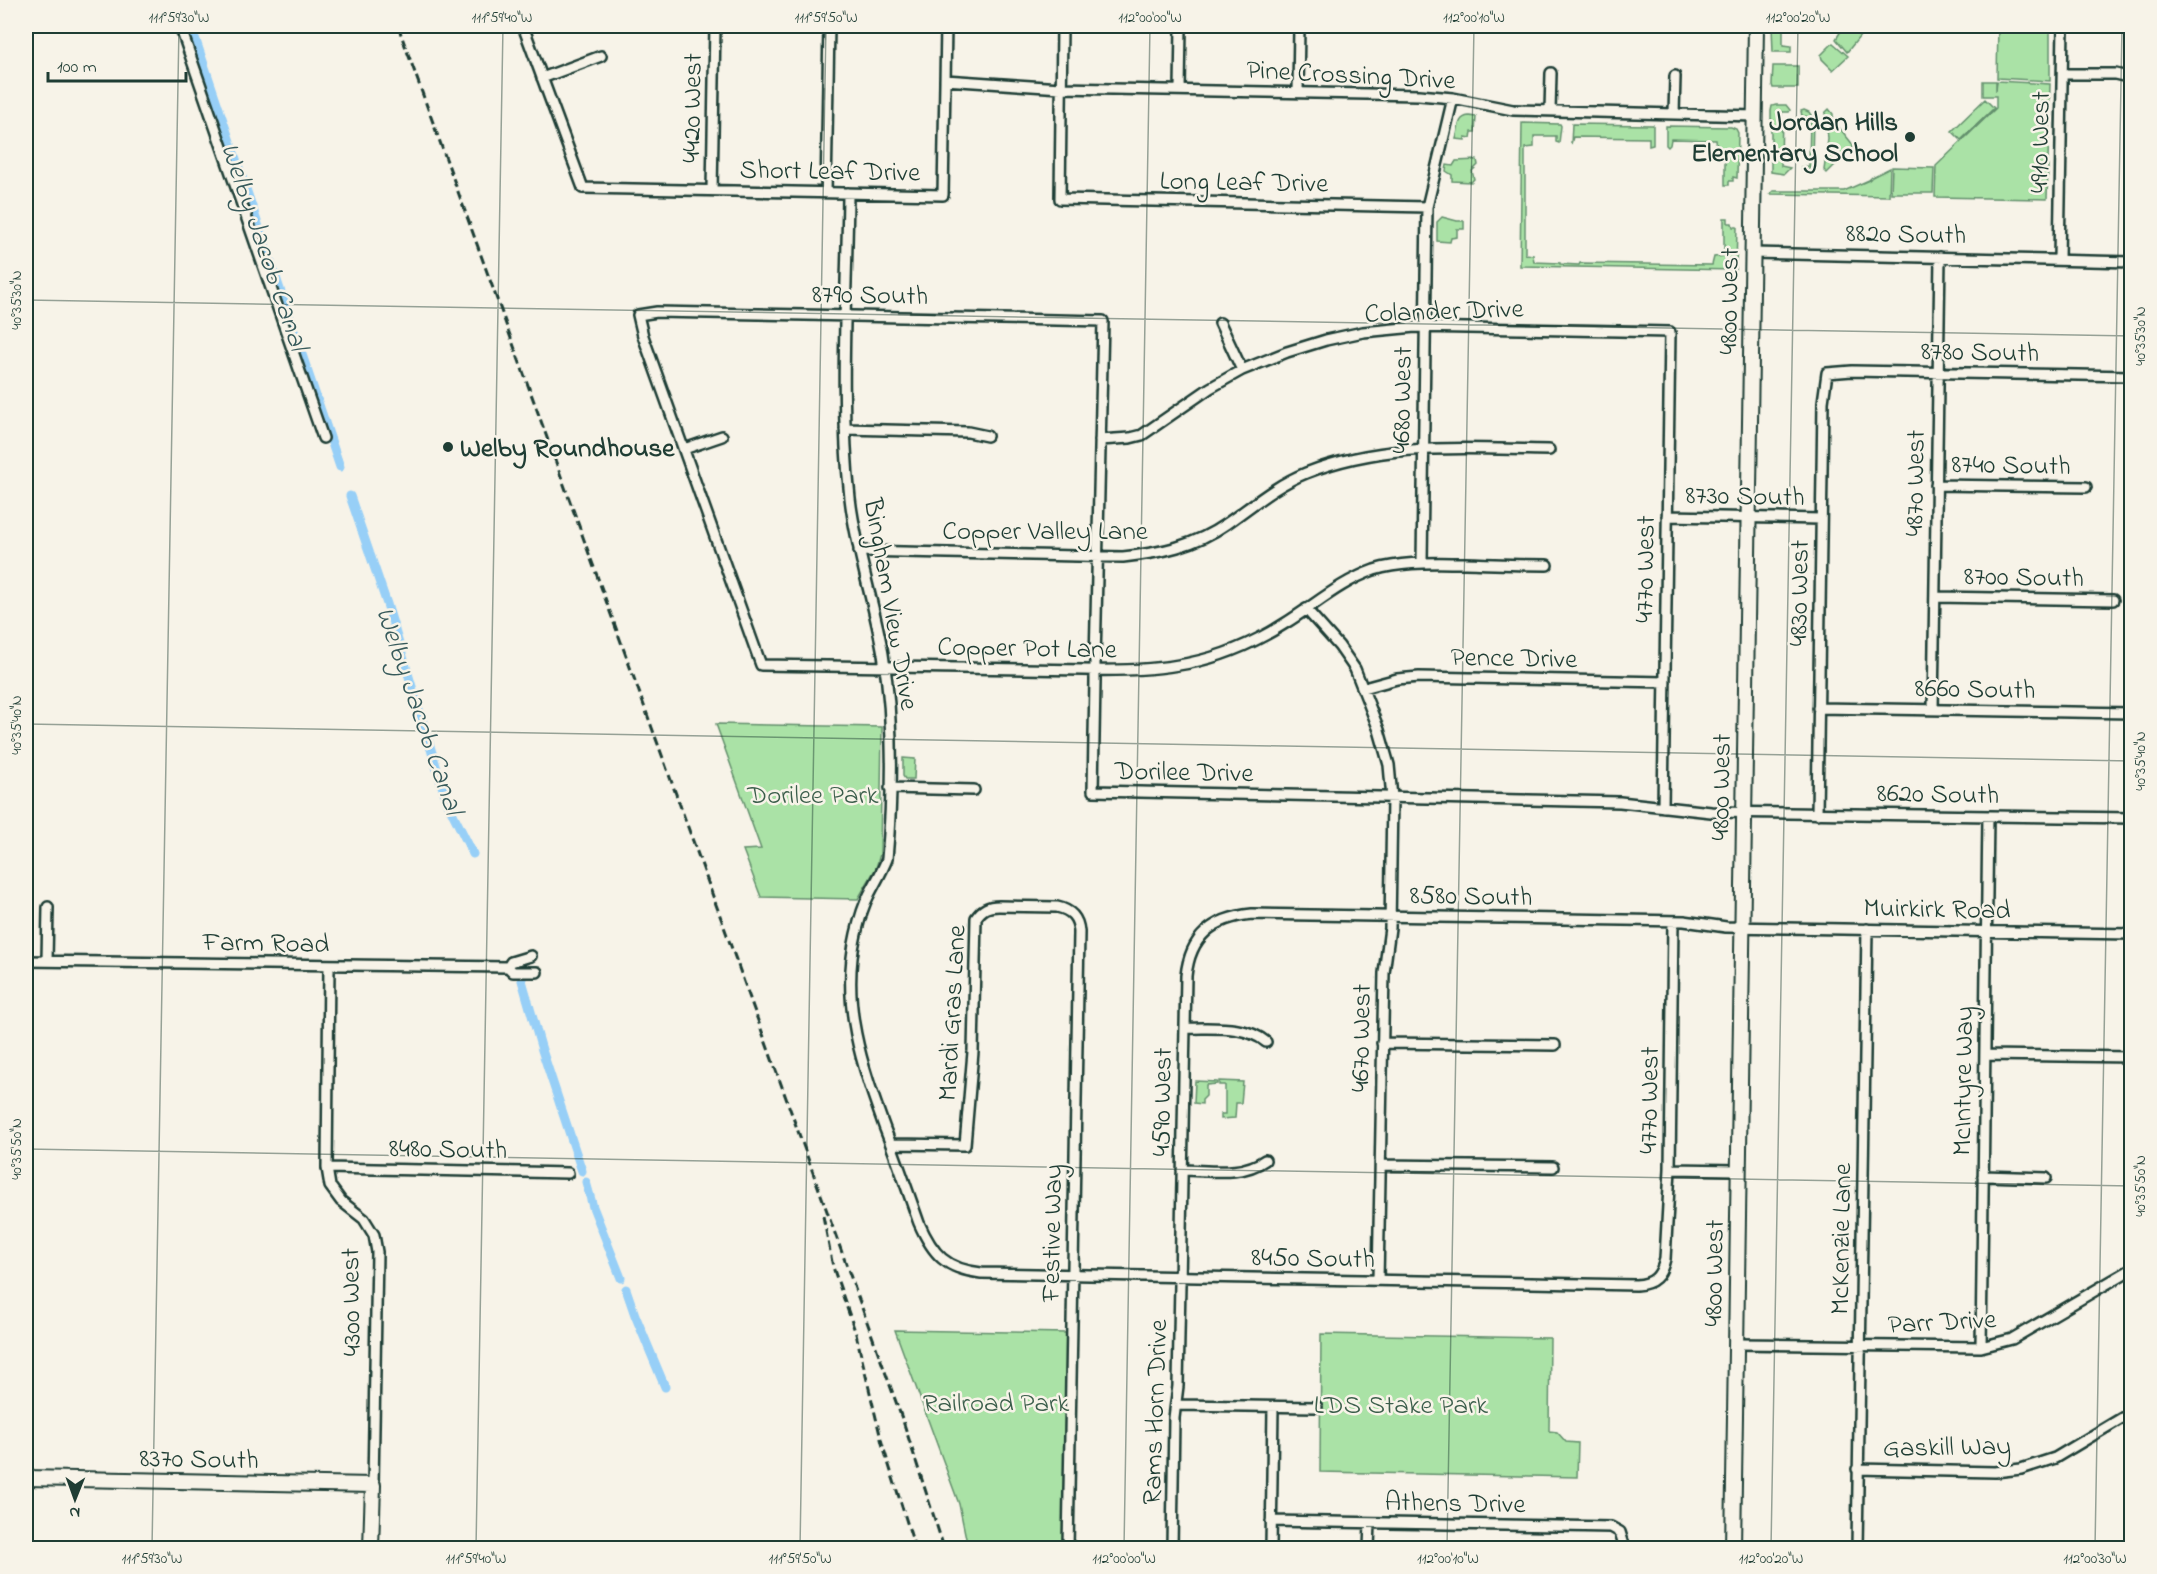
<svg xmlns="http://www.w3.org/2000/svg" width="2157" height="1574" font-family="'Indie Flower',sans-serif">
<rect width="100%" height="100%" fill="#f7f3e8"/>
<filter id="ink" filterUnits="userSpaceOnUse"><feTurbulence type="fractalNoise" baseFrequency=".0167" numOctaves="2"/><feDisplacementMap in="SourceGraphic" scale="12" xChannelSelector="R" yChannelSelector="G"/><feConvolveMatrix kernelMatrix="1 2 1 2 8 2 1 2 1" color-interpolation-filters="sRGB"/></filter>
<g filter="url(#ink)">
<!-- green -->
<path fill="#aae2a6" stroke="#64906d" stroke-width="1.5" d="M 1772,26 L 1783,26 L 1783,45 L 1791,46 L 1791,52 L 1773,52 Z
M 1844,26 L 1860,36 L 1847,52 L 1836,39 Z
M 1998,26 L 2050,26 L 2050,81 L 1997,78 Z
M 1833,43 L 1848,56 L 1833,70 L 1822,59 L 1821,55 Z
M 1773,66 L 1798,66 L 1798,88 L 1773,88 L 1772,85 Z
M 1983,81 L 1996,81 L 1996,91 L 1997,81 L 2050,84 L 2047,199 L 1935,197 L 1936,166 L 1996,108 L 1996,96 L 1983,96 Z
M 1985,99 L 1994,108 L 1961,140 L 1952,131 Z
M 1776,105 L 1786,105 L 1790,110 L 1789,112 L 1782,112 L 1781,166 L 1790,168 L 1784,174 L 1771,172 L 1771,111 L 1772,106 Z
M 1829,109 L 1833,114 L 1833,120 L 1854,146 L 1827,173 L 1824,170 L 1826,156 L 1828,156 L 1830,149 L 1827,149 L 1828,138 L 1825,113 Z
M 1804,110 L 1809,112 L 1813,118 L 1812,164 L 1810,169 L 1802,170 L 1801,167 L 1809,166 L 1810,117 L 1802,116 L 1801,111 Z
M 1469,116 L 1476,117 L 1475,132 L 1472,132 L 1471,138 L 1465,137 L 1465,140 L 1456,139 C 1459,129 1457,117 1469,116 Z
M 1522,123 L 1560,124 L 1561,126 L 1559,143 L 1556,142 L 1556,136 L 1534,136 L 1534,147 L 1525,148 L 1525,254 L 1533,255 L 1534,262 L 1560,263 L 1560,264 L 1579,265 L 1580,263 L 1712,265 L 1714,257 L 1724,256 L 1724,218 L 1728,218 L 1728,223 L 1732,223 L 1733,227 L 1737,227 L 1736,270 L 1520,266 Z
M 1572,124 L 1653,125 L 1653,145 L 1649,146 L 1649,138 L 1573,137 L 1571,144 Z
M 1666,126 L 1731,127 L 1736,129 L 1738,133 L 1737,178 L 1733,177 L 1733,181 L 1729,181 L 1729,185 L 1725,185 L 1725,151 L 1717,150 L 1716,140 L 1671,139 L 1670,145 L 1668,147 L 1666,145 Z
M 1477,160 L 1478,165 L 1472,171 L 1474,179 L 1471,182 L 1452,181 L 1452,175 L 1446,171 L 1447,165 L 1453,166 L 1456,161 Z
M 1892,167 L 1934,168 L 1933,193 L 1891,193 Z
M 1890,168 L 1889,196 L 1770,194 L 1773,191 L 1844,191 L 1869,180 L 1872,177 Z
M 1442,217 L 1457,221 L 1464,221 L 1464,229 L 1457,229 L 1457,237 L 1451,238 L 1450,242 L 1437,241 L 1437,222 Z
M 716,724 L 882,727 L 880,854 L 876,868 L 858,899 L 761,897 L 743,850 L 761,849 Z
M 903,758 L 915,759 L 914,779 L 905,779 L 903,776 Z
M 1195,1081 L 1217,1082 L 1217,1084 L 1206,1085 L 1206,1096 L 1202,1100 L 1202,1104 L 1194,1103 Z
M 1219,1081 L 1243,1082 L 1241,1103 L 1236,1103 L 1235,1118 L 1221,1119 L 1221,1114 L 1225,1114 L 1225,1085 L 1219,1085 Z
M 895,1330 L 1067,1333 L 1063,1548 L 968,1548 L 959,1504 Z
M 1321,1334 L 1550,1338 L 1549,1431 L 1557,1432 L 1566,1442 L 1578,1443 L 1577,1477 L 1320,1472 Z"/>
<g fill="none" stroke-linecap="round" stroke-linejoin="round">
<!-- canal -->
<path stroke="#97cff7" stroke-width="9" d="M 191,26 L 340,467
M 350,496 L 387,604 L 443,789 L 450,808 L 473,854
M 521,977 L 542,1050 L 582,1171
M 586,1182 L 593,1207 L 621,1278
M 626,1289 L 635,1315 L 665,1387"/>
<!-- street casing -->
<g stroke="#1f3d34" stroke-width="14">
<path id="street" d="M 180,26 L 323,438
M 523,26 L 583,188 L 943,195 L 946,26
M 1062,26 L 1060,199 L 1427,207
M 2063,74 L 2115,74 L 2132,78
M 542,78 L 601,56
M 945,80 L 1061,88 L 1419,95 L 1453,98 L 1513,110 L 1755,116
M 1180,90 L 1181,26
M 1298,92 L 1299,26
M 1550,111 L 1551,73
M 1674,114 L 1675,76
M 712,190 L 715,26
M 826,193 L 829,26
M 848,193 C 847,294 839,397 850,498 C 856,551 874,602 883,654 C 894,721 893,792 887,859 C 882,872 875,883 869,895 C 862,908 859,921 856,934 C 840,1004 862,1065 885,1129 C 897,1160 908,1192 919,1223 C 933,1255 946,1269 981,1273 L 1636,1285 C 1654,1284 1661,1276 1665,1259 L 1670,1169 L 1673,921
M 1752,253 L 2132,262
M 2059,259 L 2063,26
M 1220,323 L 1242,370
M 845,429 L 968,432 L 987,436
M 1100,440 L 1130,438 L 1142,435 L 1210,388 L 1242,370 L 1287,352 L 1326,340 L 1363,332 L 1415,327 L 1670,332 L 1663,807
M 684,449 L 722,436
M 1936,485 L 2086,487
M 1667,516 L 1821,519
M 859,551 L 1123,557 C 1160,553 1195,546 1226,524 C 1252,506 1276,485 1306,473 C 1387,441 1465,449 1549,450
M 1422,562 L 1427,207 L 1453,98
M 1547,565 C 1520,565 1492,564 1465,563 C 1434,563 1404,561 1374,570 C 1340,582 1315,605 1284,624 C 1218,666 1159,672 1083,670 L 761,665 L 643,336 L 638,315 L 657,312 L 1103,321 L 1095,661 L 1095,681 L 1093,791 L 1620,802 L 1711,812 L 2132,818
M 1935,597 L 2113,600
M 1306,609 L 1339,646 L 1355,669 L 1379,730 L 1389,765 L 1392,798 L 1390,928 L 1384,973 L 1378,1280
M 1364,688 L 1397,679 L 1419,677 L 1665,682
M 1818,708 L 2132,713
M 1933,710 L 1940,257
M 890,788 L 974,790
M 1817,814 L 1823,402 L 1827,373 L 1852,371 L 2132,376
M 531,956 L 511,962 L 508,967 L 513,972 L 537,972
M 26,961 L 508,967
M 47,961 L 48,907
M 329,966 L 327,1168 L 330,1186 L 341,1201 L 364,1219 L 374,1235 L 377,1252 L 373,1485
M 1185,1028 C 1211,1029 1245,1024 1266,1042
M 1382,1043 L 1555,1045
M 1985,1055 L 2132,1057
M 891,1144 L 965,1145 L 973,1052 L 976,918 C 982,909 988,906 999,906 L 1057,907 C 1071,910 1078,917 1079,932 L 1068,1548
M 1381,1165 L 1553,1167
M 327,1168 L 568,1173
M 1670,1169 L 1738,1170
M 1182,1170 C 1210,1170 1241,1177 1265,1160
M 1983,1176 L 2046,1178
M 1736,1344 L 1981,1347 L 2012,1339 L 2132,1269
M 1981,1347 L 1988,816
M 1177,1405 L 1317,1407
M 1857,1469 L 1995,1472 L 2021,1469 L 2055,1458 L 2132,1412
M 1271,1521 L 1611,1527 L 1620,1532 L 1625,1548
M 1172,1548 L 1174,1418 L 1178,1386 L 1186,976 C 1190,936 1213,918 1252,914 L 1684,921 L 1726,927 L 2132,934
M 1271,1548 L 1273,1407
M 1369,1548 L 1370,1523
M 1857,1548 L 1867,929"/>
</g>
<!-- secondary casing -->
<g stroke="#1f3d34" stroke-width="18">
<path id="secondary" d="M 26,1478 L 373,1485 L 371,1548
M 1733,1548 L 1756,26"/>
</g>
<!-- street -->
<use href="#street" stroke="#f7f3e8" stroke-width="9"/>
<!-- secondary -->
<use href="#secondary" stroke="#f7f3e8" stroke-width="14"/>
<!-- rail -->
<path stroke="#1f3d34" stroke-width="3" stroke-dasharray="9 4.5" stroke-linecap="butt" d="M 398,26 L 904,1424 L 944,1548
M 823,1216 L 833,1267 L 856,1334 L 882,1443 L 915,1548"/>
</g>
</g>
<!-- ticks -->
<path fill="none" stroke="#1f3d34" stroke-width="1.5" stroke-opacity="0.45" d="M 26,300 L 2132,336M 26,724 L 2132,761M 26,1149 L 2132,1186M 152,1548 L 179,26M 476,1548 L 503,26M 800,1548 L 826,26M 1124,1548 L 1150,26M 1447,1548 L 1474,26M 1771,1548 L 1798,26M 2095,1548 L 2122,26"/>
<!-- markers -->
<g fill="#1f3d34" stroke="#f7f3e8" stroke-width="2">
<circle cx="1910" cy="137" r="6"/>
<circle cx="448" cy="447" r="6"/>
</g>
<g text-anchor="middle" stroke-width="5" stroke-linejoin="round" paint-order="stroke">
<!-- street labels -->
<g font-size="27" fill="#1f3d34" stroke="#f7f3e8">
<text transform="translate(1351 74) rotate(3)" y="9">Pine Crossing Drive</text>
<text transform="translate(691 108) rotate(-89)" y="9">4420 West</text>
<text transform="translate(2039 142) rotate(-89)" y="9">4910 West</text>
<text transform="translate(830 170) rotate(1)" y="9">Short Leaf Drive</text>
<text transform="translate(1244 181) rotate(1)" y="9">Long Leaf Drive</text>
<text transform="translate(1906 233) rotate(1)" y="9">8820 South</text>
<text transform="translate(870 294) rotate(1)" y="9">8790 South</text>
<text transform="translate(1728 301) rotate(-89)" y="9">4800 West</text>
<text transform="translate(1444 310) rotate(-2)" y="9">Colander Drive</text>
<text transform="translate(1980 351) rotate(1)" y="9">8780 South</text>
<text transform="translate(1401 400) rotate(-89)" y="9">4680 West</text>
<text transform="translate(2011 464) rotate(1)" y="9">8740 South</text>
<text transform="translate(1914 483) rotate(-89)" y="9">4870 West</text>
<text transform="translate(1745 495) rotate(1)" y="9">8730 South</text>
<text x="1045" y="539">Copper Valley Lane</text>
<text transform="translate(1644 569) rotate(-89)" y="9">4770 West</text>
<text transform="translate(2024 576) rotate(1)" y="9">8700 South</text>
<text transform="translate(1798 593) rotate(-89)" y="9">4830 West</text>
<text transform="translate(892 604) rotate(80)" y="9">Bingham View Drive</text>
<text transform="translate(1027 647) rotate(1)" y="9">Copper Pot Lane</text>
<text transform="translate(1514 657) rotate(1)" y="9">Pence Drive</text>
<text transform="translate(1975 688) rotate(1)" y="9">8660 South</text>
<text transform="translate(1184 771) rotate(1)" y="9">Dorilee Drive</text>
<text transform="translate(1720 787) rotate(-89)" y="9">4800 West</text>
<text transform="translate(1938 793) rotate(1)" y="9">8620 South</text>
<text transform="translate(1471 895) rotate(1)" y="9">8580 South</text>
<text transform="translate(1937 908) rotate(1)" y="9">Muirkirk Road</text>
<text transform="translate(266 942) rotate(1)" y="9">Farm Road</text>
<text transform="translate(951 1013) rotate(-87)" y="9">Mardi Gras Lane</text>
<text transform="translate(1360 1038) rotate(-89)" y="9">4670 West</text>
<text transform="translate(1962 1081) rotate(-89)" y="9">McIntyre Way</text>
<text transform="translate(1648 1100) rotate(-89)" y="9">4770 West</text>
<text transform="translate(1161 1102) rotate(-89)" y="9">4590 West</text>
<text transform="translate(448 1148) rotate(1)" y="9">8480 South</text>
<text transform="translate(1051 1233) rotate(-89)" y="9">Festive Way</text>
<text transform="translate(1840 1239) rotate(-89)" y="9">McKenzie Lane</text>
<text transform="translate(1313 1257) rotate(1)" y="9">8450 South</text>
<text transform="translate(1713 1273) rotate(-89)" y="9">4800 West</text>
<text transform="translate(350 1302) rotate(-91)" y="9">4300 West</text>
<text transform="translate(1942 1321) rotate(-3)" y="9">Parr Drive</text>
<text transform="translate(1154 1412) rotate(-88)" y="9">Rams Horn Drive</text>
<text transform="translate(1947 1446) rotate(-1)" y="9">Gaskill Way</text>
<text transform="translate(199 1458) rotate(1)" y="9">8370 South</text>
<text transform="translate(1455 1502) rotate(1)" y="9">Athens Drive</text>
</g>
<!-- poi labels -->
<g font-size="27" font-weight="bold" fill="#1f3d34" stroke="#f7f3e8" text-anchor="end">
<text x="1898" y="130">Jordan Hills<tspan x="1898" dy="31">Elementary School</tspan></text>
<text x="460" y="456" text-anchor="start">Welby Roundhouse</text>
</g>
<!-- park labels -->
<g font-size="27" fill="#3b5e4b" stroke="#f7f3e8">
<text x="813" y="803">Dorilee Park</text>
<text x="996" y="1411">Railroad Park</text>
<text x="1401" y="1413">LDS Stake Park</text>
</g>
<!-- water labels -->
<g font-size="28" font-style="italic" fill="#375a5b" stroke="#f7f3e8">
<text transform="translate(266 246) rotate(71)" y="10">Welby Jacob Canal</text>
<text transform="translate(421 710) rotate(71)" y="10">Welby Jacob Canal</text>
</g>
</g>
<!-- margin -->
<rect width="2157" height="1574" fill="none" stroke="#f7f3e8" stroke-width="66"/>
<!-- north arrow -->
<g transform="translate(75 1499) rotate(181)" stroke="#f7f3e8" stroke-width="4.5" paint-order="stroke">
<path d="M0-4.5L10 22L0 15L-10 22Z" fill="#1f3d34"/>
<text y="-9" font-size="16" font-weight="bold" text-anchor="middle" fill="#1f3d34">N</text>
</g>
<!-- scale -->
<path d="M48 72v9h138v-9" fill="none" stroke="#1f3d34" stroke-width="3"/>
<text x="57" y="72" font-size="18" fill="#1f3d34" stroke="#f7f3e8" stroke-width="4.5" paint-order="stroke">100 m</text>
<rect x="33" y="33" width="2091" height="1508" fill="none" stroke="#1f3d34" stroke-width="2"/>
<g font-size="15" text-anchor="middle" fill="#1f3d34">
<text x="179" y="22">111°59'30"W</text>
<text x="502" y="22">111°59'40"W</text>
<text x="826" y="22">111°59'50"W</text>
<text x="1150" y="22">112°00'00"W</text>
<text x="1474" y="22">112°00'10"W</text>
<text x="1798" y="22">112°00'20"W</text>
<text transform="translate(16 300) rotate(-90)" y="5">40°35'30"N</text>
<text transform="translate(2140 336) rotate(-90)" y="5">40°35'30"N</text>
<text transform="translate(16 725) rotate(-90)" y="5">40°35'40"N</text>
<text transform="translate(2140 761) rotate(-90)" y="5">40°35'40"N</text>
<text transform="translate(16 1149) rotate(-90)" y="5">40°35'50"N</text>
<text transform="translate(2140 1186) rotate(-90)" y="5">40°35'50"N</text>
<text x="152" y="1563">111°59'30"W</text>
<text x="476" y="1563">111°59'40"W</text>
<text x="800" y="1563">111°59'50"W</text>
<text x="1124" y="1563">112°00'00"W</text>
<text x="1448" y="1563">112°00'10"W</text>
<text x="1771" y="1563">112°00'20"W</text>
<text x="2095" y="1563">112°00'30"W</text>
</g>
</svg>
